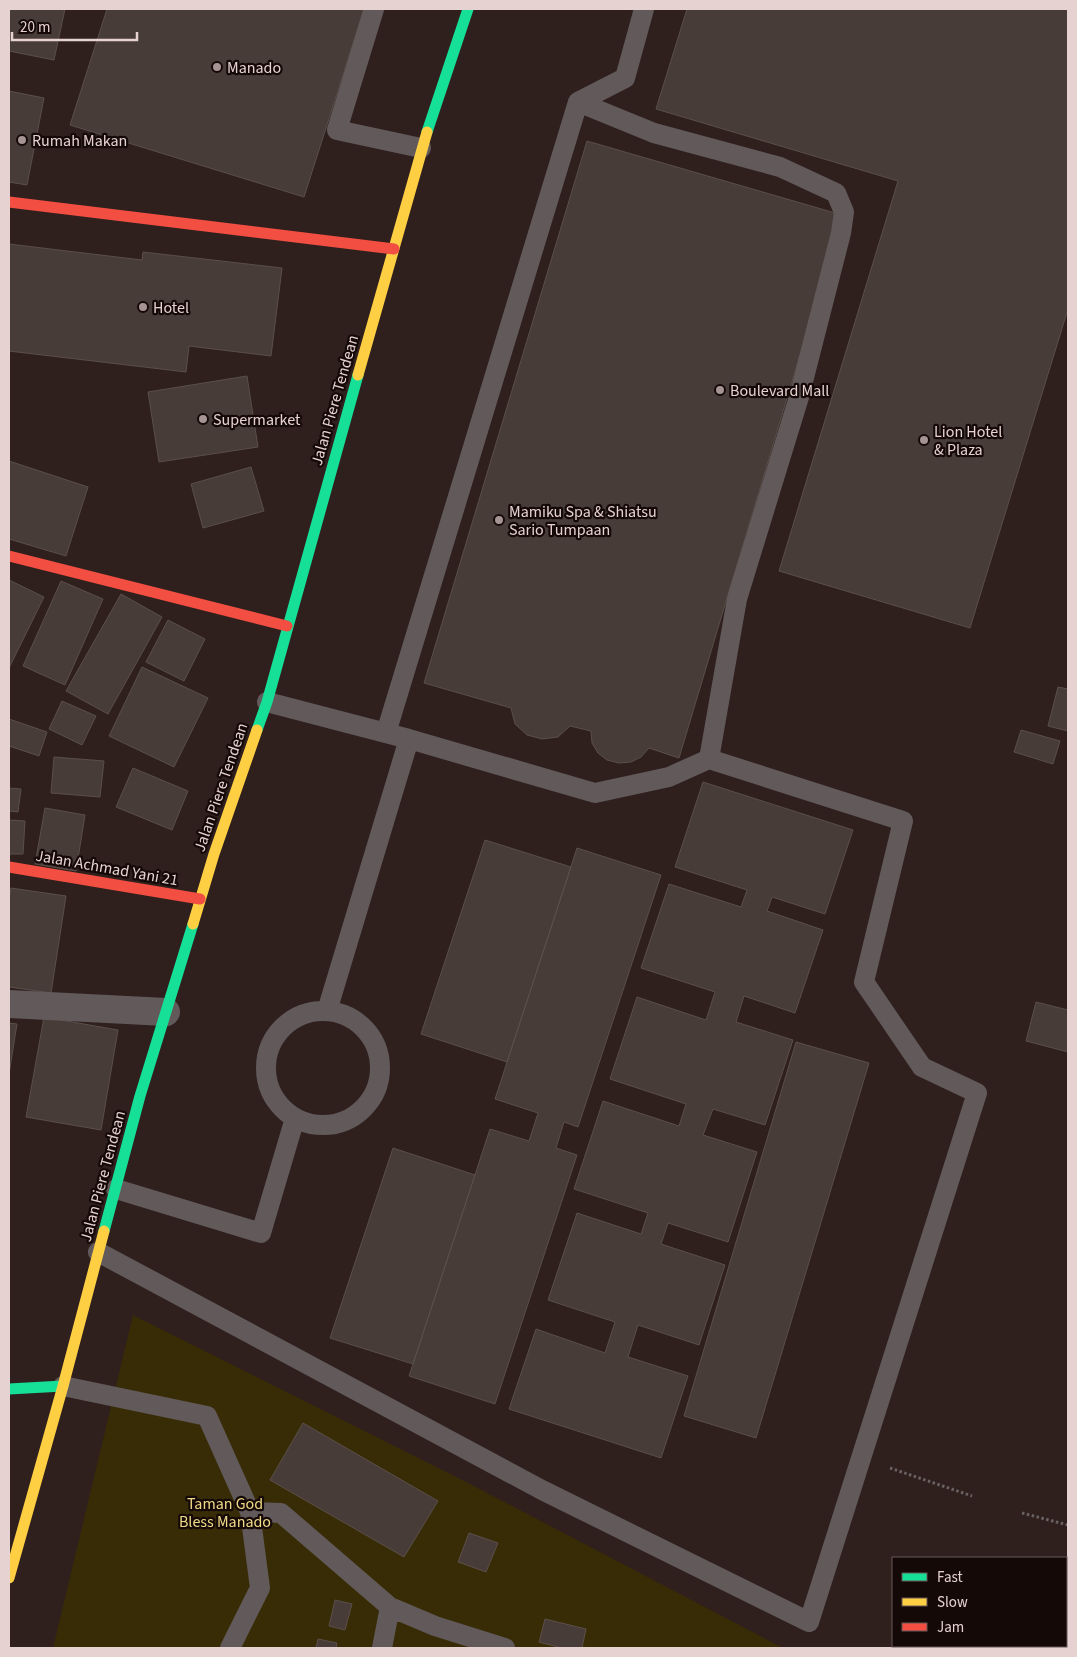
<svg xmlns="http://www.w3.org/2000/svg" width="1077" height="1657" font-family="'Source Sans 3',sans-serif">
<rect width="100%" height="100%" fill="#2f201e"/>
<!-- green -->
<path fill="#372c05" d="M 133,1315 L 472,1485 L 783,1648 L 53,1648 Z"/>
<!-- building -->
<path fill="#473c37" stroke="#5b4f4a" d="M 9,9 L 65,9 L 54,60 L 9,51 Z
M 107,9 L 364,9 L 304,197 L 70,125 Z
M 687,9 L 1068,9 L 1068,309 L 970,628 L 779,571 L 898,181 L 656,109 Z
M 9,91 L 44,98 L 27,185 L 9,182 Z
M 587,141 L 842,215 L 679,758 L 649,748 L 641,757 L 631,762 L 619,763 L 607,760 L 598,753 L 592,743 L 591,731 L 570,726 L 558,737 L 542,739 L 527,735 L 515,724 L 511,708 L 424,683 Z
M 9,244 L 142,260 L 143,252 L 282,268 L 271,356 L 189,346 L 186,372 L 9,351 Z
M 247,376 L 258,447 L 159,462 L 148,392 Z
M 9,461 L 88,487 L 66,556 L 9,539 Z
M 251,467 L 264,511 L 203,528 L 191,484 Z
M 9,580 L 44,597 L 9,668 Z
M 61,581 L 103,599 L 65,685 L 23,666 Z
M 121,594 L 162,617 L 108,714 L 66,691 Z
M 168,620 L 205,639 L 184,681 L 146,662 Z
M 142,667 L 208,698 L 174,767 L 109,736 Z
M 1058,687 L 1068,689 L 1068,731 L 1048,726 Z
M 62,701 L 96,716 L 82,745 L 49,729 Z
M 9,719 L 47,732 L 39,756 L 9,746 Z
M 1021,730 L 1060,741 L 1053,764 L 1014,752 Z
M 54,757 L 104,761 L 100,797 L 51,793 Z
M 133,768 L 188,791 L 172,830 L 116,807 Z
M 703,782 L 853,830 L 825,914 L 772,897 L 767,911 L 823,930 L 795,1013 L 744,996 L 736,1022 L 793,1040 L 765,1125 L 713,1109 L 703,1135 L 757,1152 L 728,1242 L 668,1223 L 661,1244 L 725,1265 L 699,1345 L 638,1325 L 628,1357 L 688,1376 L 661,1458 L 509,1409 L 536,1329 L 605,1353 L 615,1322 L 548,1300 L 577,1213 L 641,1234 L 648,1213 L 574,1189 L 603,1101 L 679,1126 L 686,1104 L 610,1079 L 637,997 L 706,1020 L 715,992 L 641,968 L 669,884 L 741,907 L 747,890 L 675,867 Z
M 9,788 L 21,789 L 18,812 L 9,811 Z
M 45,808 L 85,815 L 76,871 L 35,864 Z
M 9,820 L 25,821 L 23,854 L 9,854 Z
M 485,840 L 571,867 L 507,1062 L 421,1034 Z
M 577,848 L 661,875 L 578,1127 L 564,1122 L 556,1148 L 577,1155 L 495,1404 L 409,1376 L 490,1129 L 529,1141 L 538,1113 L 495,1099 Z
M 11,888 L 66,896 L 51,993 L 9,987 L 9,900 Z
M 1036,1002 L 1068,1010 L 1068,1052 L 1026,1041 Z
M 44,1017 L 118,1030 L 101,1130 L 26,1117 Z
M 9,1023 L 17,1024 L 9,1074 Z
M 796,1042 L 869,1063 L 756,1438 L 684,1416 Z
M 393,1148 L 475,1175 L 413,1364 L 330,1338 Z
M 303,1423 L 438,1501 L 404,1557 L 270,1480 Z
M 469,1533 L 498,1543 L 486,1572 L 458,1562 Z
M 335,1600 L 352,1604 L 345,1630 L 329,1626 Z
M 545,1619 L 586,1629 L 582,1648 L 562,1648 L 539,1642 Z
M 318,1639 L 337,1643 L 336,1648 L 316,1648 Z"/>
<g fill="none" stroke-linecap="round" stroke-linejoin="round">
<!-- path -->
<path stroke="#6a6162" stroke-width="3" stroke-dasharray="2.5 2.5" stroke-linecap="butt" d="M 890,1468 L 972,1496
M 1022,1513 L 1068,1525"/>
<!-- lane -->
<path stroke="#62595b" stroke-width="20" d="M 374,9 L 337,130 L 421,148
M 267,702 L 409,739 L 595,793 L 669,777 L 709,759 L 737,599 L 799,397 L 841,233 L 844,212 L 836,193 L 780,167 L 654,133 L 578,102
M 386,733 L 578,102 L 625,78 L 644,9
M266 1068a57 57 0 1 1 114 0a57 57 0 1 1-114 0Z
M 327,1011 L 409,739
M 116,1189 L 261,1233 L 295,1118
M 98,1252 L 542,1490 L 809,1622 L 977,1093 L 922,1067 L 864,982 L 903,821 L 709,759
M 63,1386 L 207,1416 L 250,1512
M 390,1607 L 435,1626 L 505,1648
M 230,1648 L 260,1588 L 250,1512 L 281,1513 L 390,1607 L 382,1648"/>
<!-- street -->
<path stroke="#62595b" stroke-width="28" d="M 9,1004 L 166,1012"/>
<!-- fast -->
<path stroke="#16e098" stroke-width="11" d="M 427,132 L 468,9
M 257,730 L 267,702 L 358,375
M 104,1231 L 140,1096 L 193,924
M 9,1389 L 63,1386"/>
<!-- slow -->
<path stroke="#ffcf43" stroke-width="11" d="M 358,375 L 427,132
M 193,924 L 214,854 L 257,730
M 9,1578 L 63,1386 L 104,1231"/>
<!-- jam -->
<path stroke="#f24e42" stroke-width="11" d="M 9,202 L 394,249
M 9,556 L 287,626
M 9,867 L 200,899"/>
</g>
<!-- markers -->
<g fill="#a69492" stroke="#150907" stroke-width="2">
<circle cx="217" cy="67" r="5"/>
<circle cx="22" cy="140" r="5"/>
<circle cx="143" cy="307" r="5"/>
<circle cx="720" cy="390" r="5"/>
<circle cx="203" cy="419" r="5"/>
<circle cx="924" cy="440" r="5"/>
<circle cx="499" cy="520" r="5"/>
</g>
<g text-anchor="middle" stroke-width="4.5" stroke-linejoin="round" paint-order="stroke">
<!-- poi labels -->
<g font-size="16" fill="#e6d2d0" stroke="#150907" text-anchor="start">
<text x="227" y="73">Manado</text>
<text x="32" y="146">Rumah Makan</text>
<text x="153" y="313">Hotel</text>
<text x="730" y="396">Boulevard Mall</text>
<text x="213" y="425">Supermarket</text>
<text x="934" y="437">Lion Hotel<tspan x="934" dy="18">&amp; Plaza</tspan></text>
<text x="509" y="517">Mamiku Spa &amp; Shiatsu<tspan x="509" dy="18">Sario Tumpaan</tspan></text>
</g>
<!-- street labels -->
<g font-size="16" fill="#e6d2d0" stroke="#150907">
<text transform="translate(334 400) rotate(-74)" y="6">Jalan Piere Tendean</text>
<text transform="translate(220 787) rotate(-71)" y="6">Jalan Piere Tendean</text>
<text transform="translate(107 867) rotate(10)" y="6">Jalan Achmad Yani 21</text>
<text transform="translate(102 1176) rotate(-75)" y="6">Jalan Piere Tendean</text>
</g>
<!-- park labels -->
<g font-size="16" fill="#efda87" stroke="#150907">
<text x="225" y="1509">Taman God<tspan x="225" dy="18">Bless Manado</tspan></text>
</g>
</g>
<!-- border -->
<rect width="1077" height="1657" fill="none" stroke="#e6d2d0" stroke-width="20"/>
<!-- legend -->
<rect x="892" y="1557" width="175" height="90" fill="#150907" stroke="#695957"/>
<rect x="902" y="1573" width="25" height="8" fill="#16e098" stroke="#695957"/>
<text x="937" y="1582" font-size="15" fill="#e6d2d0">Fast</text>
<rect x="902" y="1598" width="25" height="8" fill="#ffcf43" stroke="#695957"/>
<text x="937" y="1607" font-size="15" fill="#e6d2d0">Slow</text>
<rect x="902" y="1623" width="25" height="8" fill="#f24e42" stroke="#695957"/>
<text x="937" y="1632" font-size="15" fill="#e6d2d0">Jam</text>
<!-- scale -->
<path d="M12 32v8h125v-8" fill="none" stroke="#e6d2d0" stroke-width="2.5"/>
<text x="20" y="32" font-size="15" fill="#e6d2d0" stroke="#150907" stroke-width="4" paint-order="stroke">20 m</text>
</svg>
